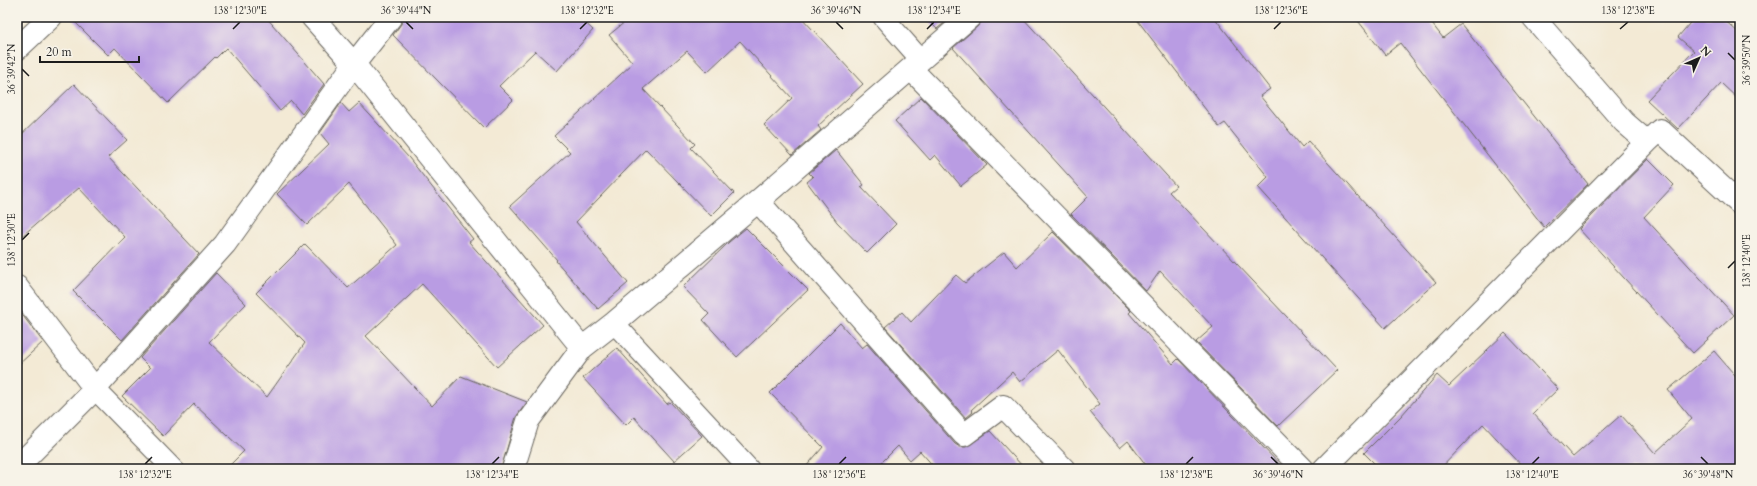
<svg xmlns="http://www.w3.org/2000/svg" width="1757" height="486" font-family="Cardo,serif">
<rect width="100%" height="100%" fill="#f7f3e8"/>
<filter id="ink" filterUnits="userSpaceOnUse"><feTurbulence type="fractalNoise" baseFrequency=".025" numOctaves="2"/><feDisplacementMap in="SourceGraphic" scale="8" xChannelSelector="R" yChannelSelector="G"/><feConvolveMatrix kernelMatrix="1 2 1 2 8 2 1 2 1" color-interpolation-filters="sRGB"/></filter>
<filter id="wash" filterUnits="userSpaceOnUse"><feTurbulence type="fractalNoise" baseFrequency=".012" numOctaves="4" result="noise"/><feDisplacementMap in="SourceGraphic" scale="16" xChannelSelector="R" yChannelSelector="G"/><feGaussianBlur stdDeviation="0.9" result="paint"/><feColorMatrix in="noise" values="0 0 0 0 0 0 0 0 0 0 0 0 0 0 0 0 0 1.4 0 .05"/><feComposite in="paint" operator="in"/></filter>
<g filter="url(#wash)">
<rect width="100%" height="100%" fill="#f3ead5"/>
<g id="blocks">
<!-- building -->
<path fill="#b99ce3" d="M 70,17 L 266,17 L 324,84 L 302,114 L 291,101 L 280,111 L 226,48 L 216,58 L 215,57 L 168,103 L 115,48 L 108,55 Z
M 403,17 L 579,17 L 593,30 L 557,71 L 535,51 L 499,86 L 513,100 L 484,128 L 393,35 L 401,24 Z
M 631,17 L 801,17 L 863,84 L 818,126 L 821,130 L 792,155 L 764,125 L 792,98 L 740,41 L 707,72 L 687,51 L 643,89 L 695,144 L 691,148 L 734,193 L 711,216 L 646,149 L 576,222 L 628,283 L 598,309 L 556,261 L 557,260 L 510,206 L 570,152 L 554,136 L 633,63 L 609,35 Z
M 925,17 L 951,17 L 937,29 Z
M 982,17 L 1022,17 L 1176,186 L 1169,192 L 1337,370 L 1278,426 L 1196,342 L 1213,327 L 1160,271 L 1146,291 L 1071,214 L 1088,197 L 953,48 L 978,26 L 982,21 Z
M 1135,17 L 1214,17 L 1270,89 L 1260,96 L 1302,147 L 1308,141 L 1436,282 L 1385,328 L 1258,187 L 1268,177 L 1225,123 L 1219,127 Z
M 1355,17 L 1433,17 L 1429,20 L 1443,38 L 1461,24 L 1588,184 L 1544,227 L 1400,43 L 1385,55 Z
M 1695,17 L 1721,17 L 1740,34 L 1740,101 L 1721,83 L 1678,129 L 1647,100 L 1694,51 L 1678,37 Z
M 74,84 L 127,140 L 108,157 L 199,254 L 122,340 L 73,291 L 125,237 L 79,188 L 17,240 L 17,139 Z
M 921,97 L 987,165 L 961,186 L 935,155 L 930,160 L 895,121 Z
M 341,103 L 349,112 L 359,103 L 409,158 L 473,239 L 469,242 L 543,325 L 497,367 L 422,284 L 366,336 L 432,406 L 461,376 L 527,402 L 516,417 L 501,469 L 226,469 L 244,451 L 194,404 L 163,436 L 122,396 L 150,368 L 140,358 L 216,273 L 246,304 L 209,342 L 267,397 L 305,343 L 256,293 L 305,244 L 348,288 L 397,245 L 349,184 L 307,225 L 277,194 L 329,144 L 320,133 Z
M 836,150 L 864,185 L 861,187 L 896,224 L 867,253 L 837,222 L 807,182 L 813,177 L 809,173 Z
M 1648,159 L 1674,185 L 1644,217 L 1734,315 L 1693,353 L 1579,229 Z
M 746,228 L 808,290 L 737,357 L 703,320 L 709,314 L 683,287 L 729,242 Z
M 1053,232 L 1131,311 L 1129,313 L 1173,364 L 1178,359 L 1284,469 L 1149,469 L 1128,441 L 1120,448 L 1090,412 L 1100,404 L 1058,350 L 1020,382 L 1012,372 L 971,410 L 973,412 L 966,418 L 885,327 L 902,312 L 911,322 L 956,275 L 965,283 L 1004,252 L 1017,267 Z
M 17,308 L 43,342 L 17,366 Z
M 840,323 L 862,348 L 867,344 L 955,444 L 960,447 L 966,447 L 990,431 L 1025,469 L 936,469 L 920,451 L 910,460 L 898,446 L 875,469 L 804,469 L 823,447 L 770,393 Z
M 1505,333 L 1558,389 L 1533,413 L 1573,457 L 1621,415 L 1655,453 L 1692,419 L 1668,390 L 1714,351 L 1740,381 L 1740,469 L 1525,469 L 1483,424 L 1440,469 L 1380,469 L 1364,453 L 1401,416 L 1437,375 L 1449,386 Z
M 617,348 L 667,404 L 670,402 L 702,436 L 674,461 L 634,417 L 626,425 L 583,378 Z"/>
</g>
</g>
<g filter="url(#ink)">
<use href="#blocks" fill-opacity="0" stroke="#67645d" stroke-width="1"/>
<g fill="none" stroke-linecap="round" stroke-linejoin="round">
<!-- lane casing -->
<g stroke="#67645d" stroke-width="22">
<path id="lane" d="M 883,17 L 921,60
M 614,323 L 749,469
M 95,389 L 173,469"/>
</g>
<!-- street casing -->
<g stroke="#67645d" stroke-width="24">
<path id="street" d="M 312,17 L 354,64 L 582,348
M 17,49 L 51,17
M 911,69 L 1303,469
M 1647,142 L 1660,130 L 1740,204
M 758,201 L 964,435 L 1003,406 L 1064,469
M 17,287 L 95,389
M 17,467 L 95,389 L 225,244 L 354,64 L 391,17
M 513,469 L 528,421 L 582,348 L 614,323 L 758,201 L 970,17
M 1324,469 L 1647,142 L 1624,122 L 1533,17"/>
</g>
<!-- lane -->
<use href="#lane" stroke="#fff" stroke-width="20"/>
<!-- street -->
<use href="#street" stroke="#fff" stroke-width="22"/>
</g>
</g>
<!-- ticks -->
<path fill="none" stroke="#1c1c1c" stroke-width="1.5" d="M 406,22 L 413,29M 836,22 L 843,29M 233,29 L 240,22M 580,29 L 587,22M 927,29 L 934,22M 1274,29 L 1281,22M 1620,29 L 1628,22M 1728,53 L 1735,60M 22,69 L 29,76M 22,240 L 29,233M 1728,268 L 1735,261M 1271,457 L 1278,464M 1701,457 L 1708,464M 145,464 L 152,457M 492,464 L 499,457M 839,464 L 846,457M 1186,464 L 1193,457M 1532,464 L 1539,457"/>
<!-- margin -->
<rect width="1757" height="486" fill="none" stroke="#f7f3e8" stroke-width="44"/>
<!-- north arrow -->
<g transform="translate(1699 58) rotate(45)" stroke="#f7f3e8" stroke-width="3" paint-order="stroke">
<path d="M0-3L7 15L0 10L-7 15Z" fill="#1c1c1c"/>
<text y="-6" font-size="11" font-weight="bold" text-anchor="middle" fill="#1c1c1c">N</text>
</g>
<!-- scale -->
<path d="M40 56v6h99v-6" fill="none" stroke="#1c1c1c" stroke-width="2"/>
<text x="46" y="56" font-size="12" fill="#1c1c1c" stroke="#f7f3e8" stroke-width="3" paint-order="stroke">20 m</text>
<rect x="22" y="22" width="1713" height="442" fill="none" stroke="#1c1c1c" stroke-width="1.5"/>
<g font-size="10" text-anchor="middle" fill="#1c1c1c">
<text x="240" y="14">138°12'30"E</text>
<text x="406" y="14">36°39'44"N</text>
<text x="587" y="14">138°12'32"E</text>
<text x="836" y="14">36°39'46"N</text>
<text x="934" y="14">138°12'34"E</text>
<text x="1281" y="14">138°12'36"E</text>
<text x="1628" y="14">138°12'38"E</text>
<text transform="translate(1746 60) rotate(-90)" y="4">36°39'50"N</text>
<text transform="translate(11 69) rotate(-90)" y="4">36°39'42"N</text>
<text transform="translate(11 240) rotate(-90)" y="4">138°12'30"E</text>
<text transform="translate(1746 261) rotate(-90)" y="4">138°12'40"E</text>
<text x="145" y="478">138°12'32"E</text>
<text x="492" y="478">138°12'34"E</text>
<text x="839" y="478">138°12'36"E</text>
<text x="1186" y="478">138°12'38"E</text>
<text x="1278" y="478">36°39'46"N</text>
<text x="1532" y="478">138°12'40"E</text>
<text x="1708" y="478">36°39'48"N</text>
</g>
</svg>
